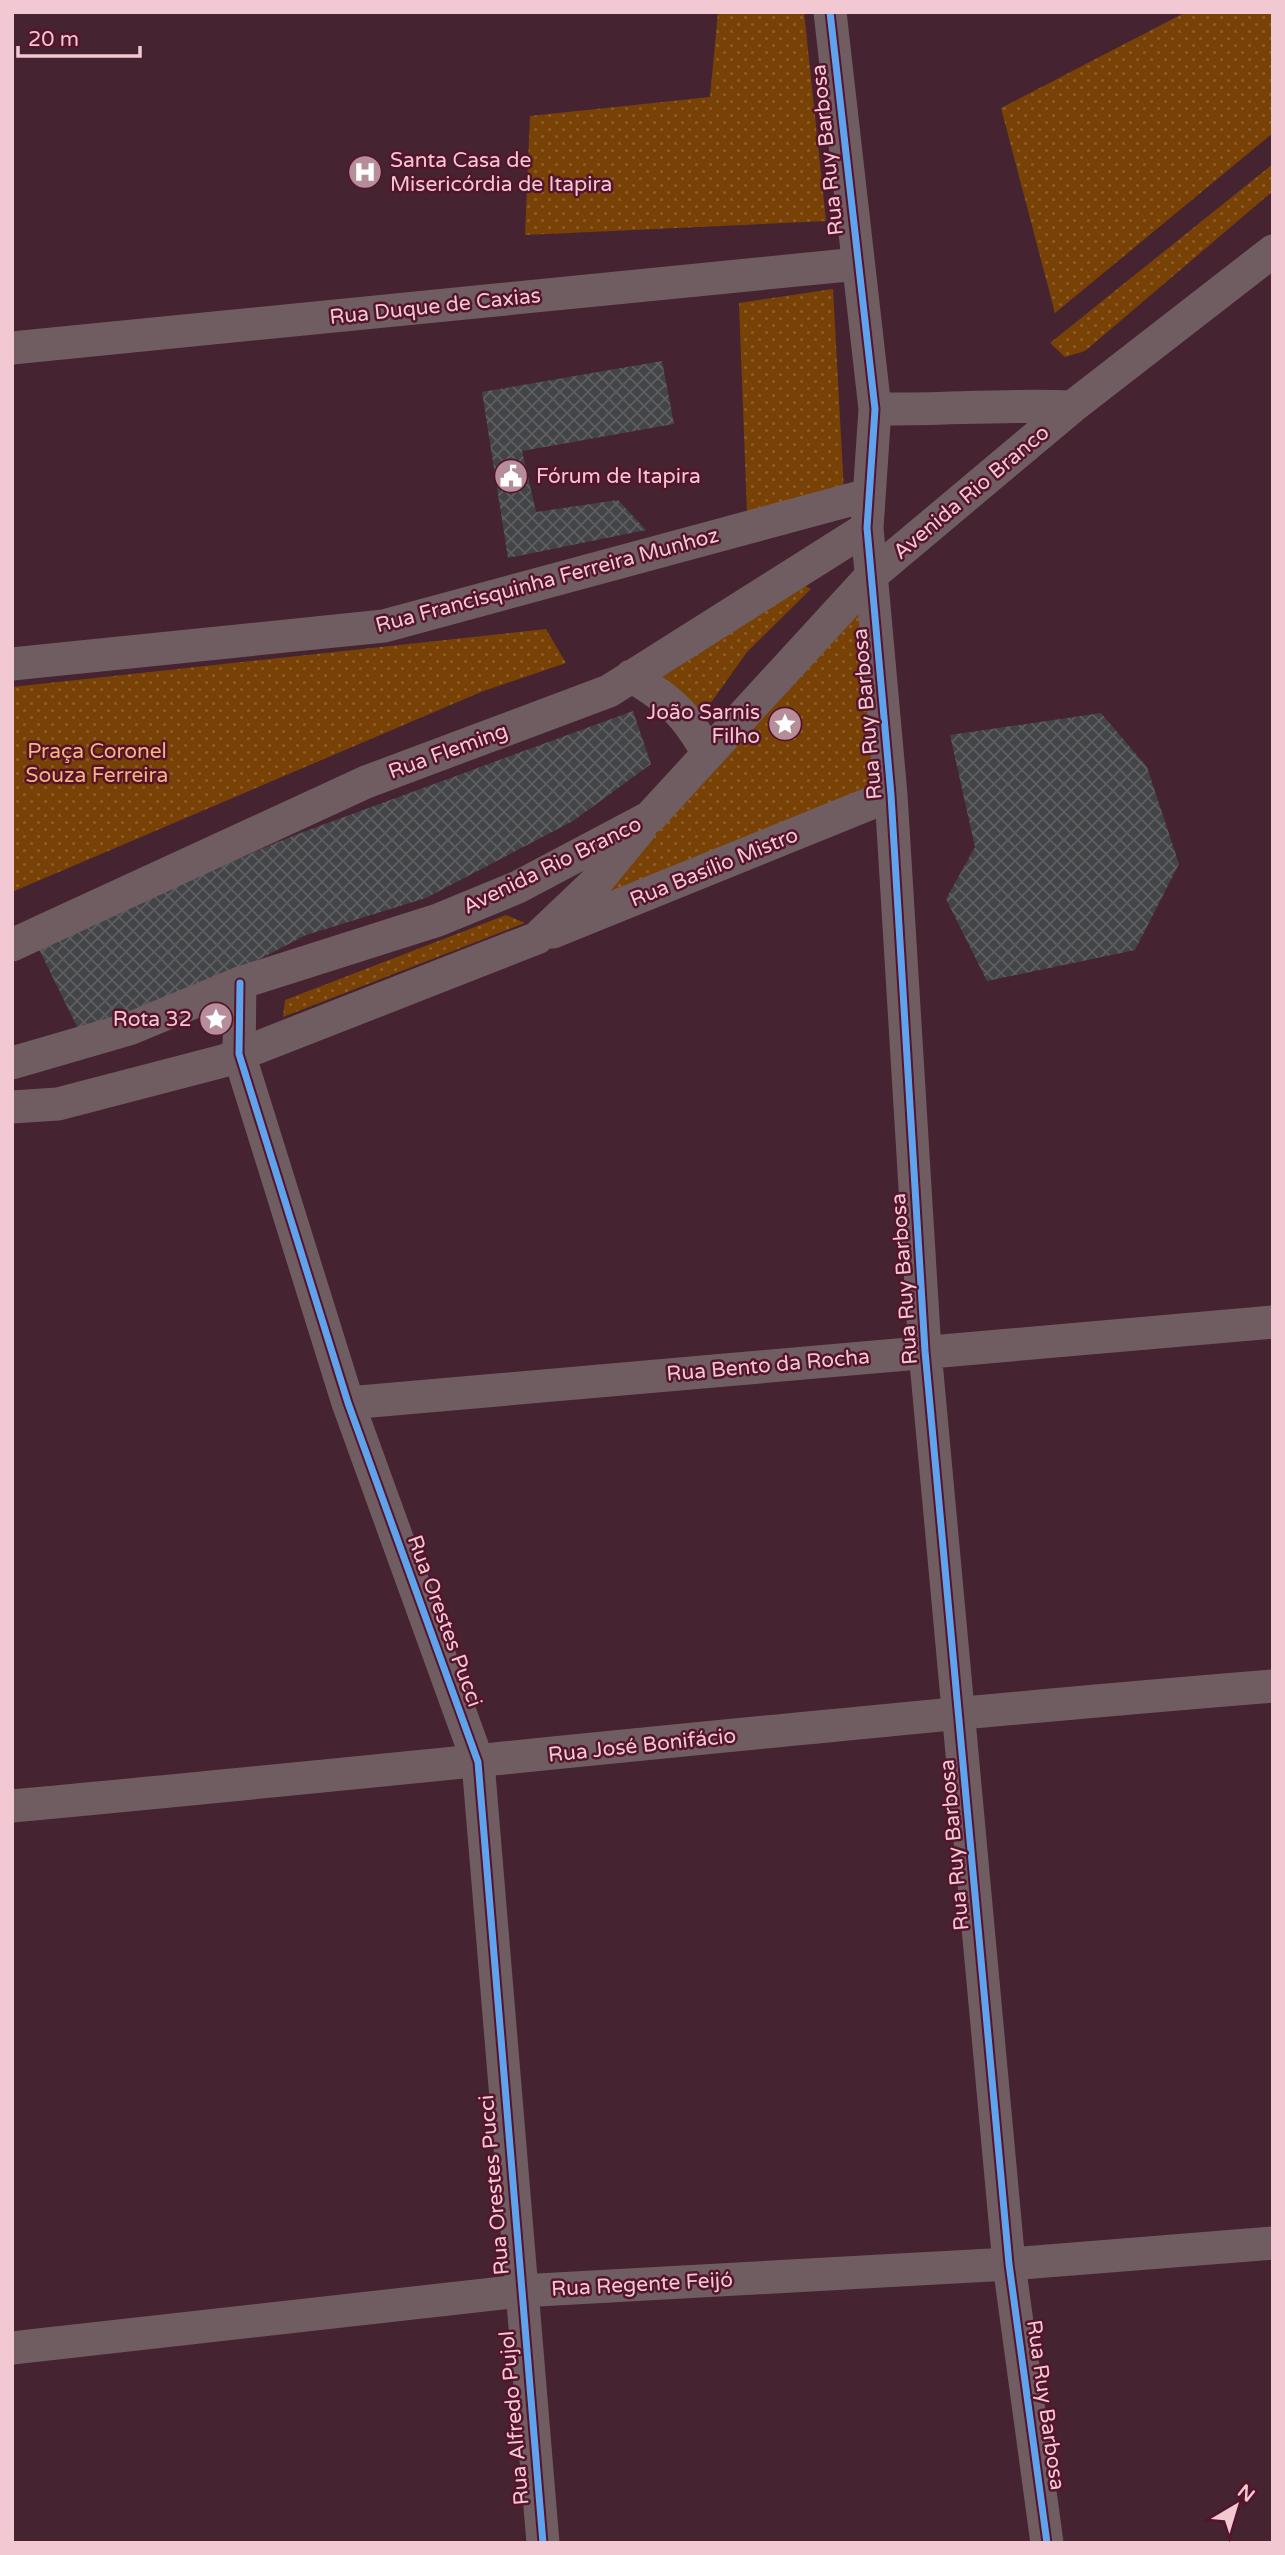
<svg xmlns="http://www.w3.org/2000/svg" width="1285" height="2555" font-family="'Varela Round',sans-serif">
<defs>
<pattern id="grass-dots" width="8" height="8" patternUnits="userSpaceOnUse" patternTransform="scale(1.75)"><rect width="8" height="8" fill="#784206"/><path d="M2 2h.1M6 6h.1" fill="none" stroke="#8c5c29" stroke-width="1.8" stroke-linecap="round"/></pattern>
<pattern id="building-cross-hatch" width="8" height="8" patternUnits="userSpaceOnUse" patternTransform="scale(1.75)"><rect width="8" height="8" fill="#434447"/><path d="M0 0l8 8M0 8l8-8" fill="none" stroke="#5f5e61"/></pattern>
</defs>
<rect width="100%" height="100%" fill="#462330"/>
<!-- grass -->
<path fill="url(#grass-dots)" d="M 718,12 L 804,12 L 826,221 L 525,235 L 530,116 L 710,97 Z
M 1186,12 L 1273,12 L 1273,133 L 1055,313 L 1001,108 Z
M 1273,164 L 1273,191 L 1085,351 L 1065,357 L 1050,343 Z
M 833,289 L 844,492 L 747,512 L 739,303 Z
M 795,581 L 811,589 L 747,652 L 695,725 L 653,674 Z
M 865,593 L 880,787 L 569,919 Z
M 546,629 L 566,663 L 481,692 L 12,892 L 12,687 Z
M 506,915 L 525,923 L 283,1017 L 285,1000 Z"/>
<!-- building -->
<path fill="url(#building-cross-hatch)" d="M 662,361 L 674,424 L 522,451 L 536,512 L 618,500 L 646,530 L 508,558 L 482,392 Z
M 633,711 L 651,764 L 573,821 L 426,898 L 306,935 L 187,997 L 82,1037 L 36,943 L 295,835 Z
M 1101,713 L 1147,767 L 1179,864 L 1135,950 L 987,981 L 946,899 L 975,847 L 950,735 Z"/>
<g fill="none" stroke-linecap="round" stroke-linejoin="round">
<!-- minor -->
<path stroke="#705d62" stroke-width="33" d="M 830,12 L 875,409 L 867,528 L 891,795 L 925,1351 L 1009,2264 L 1047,2543
M 12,348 L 858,264
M 875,409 C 941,410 1006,404 1072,407
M 12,664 L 384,626 L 868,495
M 631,676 C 672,701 684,712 708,753
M 553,932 L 891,795
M 12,945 L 366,782 L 609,691 L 867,528
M 240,983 L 239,1054 L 348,1403 L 478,1762 L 543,2543
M 12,1063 L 129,1029 L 240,983 L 438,920 L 518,887 L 650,817 L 873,574 L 1072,407 L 1273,251
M 12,1107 L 58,1104 L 223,1061 L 537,938 L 598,880 L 640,829
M 348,1403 L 1273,1322
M 12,1806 C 433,1767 852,1720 1273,1686
M 12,2348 L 520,2291 L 1009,2264 L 1273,2243"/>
<!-- cycleway casing -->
<g stroke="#55142c" stroke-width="11">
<path id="cycleway" d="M 830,12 L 875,409 L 867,528 L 891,795 L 925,1351 L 1009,2264 L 1047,2543
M 240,983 L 239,1054 L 348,1403 L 478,1762 L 543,2543"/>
</g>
<!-- cycleway -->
<use href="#cycleway" stroke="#60a3ed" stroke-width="7"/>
</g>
<!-- icons -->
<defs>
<g id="hospital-disc" transform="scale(1.75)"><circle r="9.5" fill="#b68e99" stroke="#55142c"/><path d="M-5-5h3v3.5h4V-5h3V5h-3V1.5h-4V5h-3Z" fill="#fff"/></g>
<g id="civic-disc" transform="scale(1.75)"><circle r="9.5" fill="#b68e99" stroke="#55142c"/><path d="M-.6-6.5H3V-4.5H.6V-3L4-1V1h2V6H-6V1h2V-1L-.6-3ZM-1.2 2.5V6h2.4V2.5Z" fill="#fff"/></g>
<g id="sight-disc" transform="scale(1.75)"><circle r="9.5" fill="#b68e99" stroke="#55142c"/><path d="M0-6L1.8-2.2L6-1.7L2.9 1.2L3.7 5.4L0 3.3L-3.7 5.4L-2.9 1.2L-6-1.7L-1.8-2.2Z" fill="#fff"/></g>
</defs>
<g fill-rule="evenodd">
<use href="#hospital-disc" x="365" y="172"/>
<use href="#civic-disc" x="511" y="476"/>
<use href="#sight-disc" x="785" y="724"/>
<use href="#sight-disc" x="216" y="1019"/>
</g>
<g text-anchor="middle" stroke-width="5" stroke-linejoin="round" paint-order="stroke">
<!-- street labels -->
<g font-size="21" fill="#f2c8d2" stroke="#55142c">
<text transform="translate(827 150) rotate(-96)" y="7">Rua Ruy Barbosa</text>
<text transform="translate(435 306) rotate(-6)" y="7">Rua Duque de Caxias</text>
<text transform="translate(971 492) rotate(-40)" y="7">Avenida Rio Branco</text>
<text transform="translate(547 580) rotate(-15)" y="7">Rua Francisquinha Ferreira Munhoz</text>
<text transform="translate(867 714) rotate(-95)" y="7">Rua Ruy Barbosa</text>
<text transform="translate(448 751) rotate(-20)" y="7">Rua Fleming</text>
<text transform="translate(552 865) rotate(-26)" y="7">Avenida Rio Branco</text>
<text transform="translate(714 867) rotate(-22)" y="7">Rua Basílio Mistro</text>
<text transform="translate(904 1279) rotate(-94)" y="7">Rua Ruy Barbosa</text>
<text transform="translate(768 1365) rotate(-5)" y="7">Rua Bento da Rocha</text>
<text transform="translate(445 1621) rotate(70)" y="7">Rua Orestes Pucci</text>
<text transform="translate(642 1745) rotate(-6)" y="7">Rua José Bonifácio</text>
<text transform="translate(954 1845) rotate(-95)" y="7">Rua Ruy Barbosa</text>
<text transform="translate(494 2185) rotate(-95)" y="7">Rua Orestes Pucci</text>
<text transform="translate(642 2284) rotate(-3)" y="7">Rua Regente Feijó</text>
<text transform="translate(1046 2405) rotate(82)" y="7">Rua Ruy Barbosa</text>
<text transform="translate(514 2418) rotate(-95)" y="7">Rua Alfredo Pujol</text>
</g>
<!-- poi labels -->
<g font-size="21" fill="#f2c8d2" stroke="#55142c" text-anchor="start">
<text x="390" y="167">Santa Casa de<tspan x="390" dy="24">Misericórdia de Itapira</tspan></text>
<text x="536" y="483">Fórum de Itapira</text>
<text x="760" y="719" text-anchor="end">João Sarnis<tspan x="760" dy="24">Filho</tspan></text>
<text x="192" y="1026" text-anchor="end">Rota 32</text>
</g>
<!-- park labels -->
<g font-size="21" fill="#f5b57c" stroke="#55142c">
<text x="97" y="758">Praça Coronel<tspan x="97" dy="24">Souza Ferreira</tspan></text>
</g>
</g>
<!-- border -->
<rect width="1285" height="2555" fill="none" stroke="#f2c8d2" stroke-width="28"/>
<!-- north arrow -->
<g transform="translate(1236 2506) rotate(38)" stroke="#55142c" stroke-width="5" paint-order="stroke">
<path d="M0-5L12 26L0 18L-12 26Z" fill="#f2c8d2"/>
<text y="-10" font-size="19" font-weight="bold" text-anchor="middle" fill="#f2c8d2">N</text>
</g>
<!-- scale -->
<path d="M18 46v10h122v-10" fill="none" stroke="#f2c8d2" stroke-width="3.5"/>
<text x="28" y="46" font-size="21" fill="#f2c8d2" stroke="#55142c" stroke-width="5" paint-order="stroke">20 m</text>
</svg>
